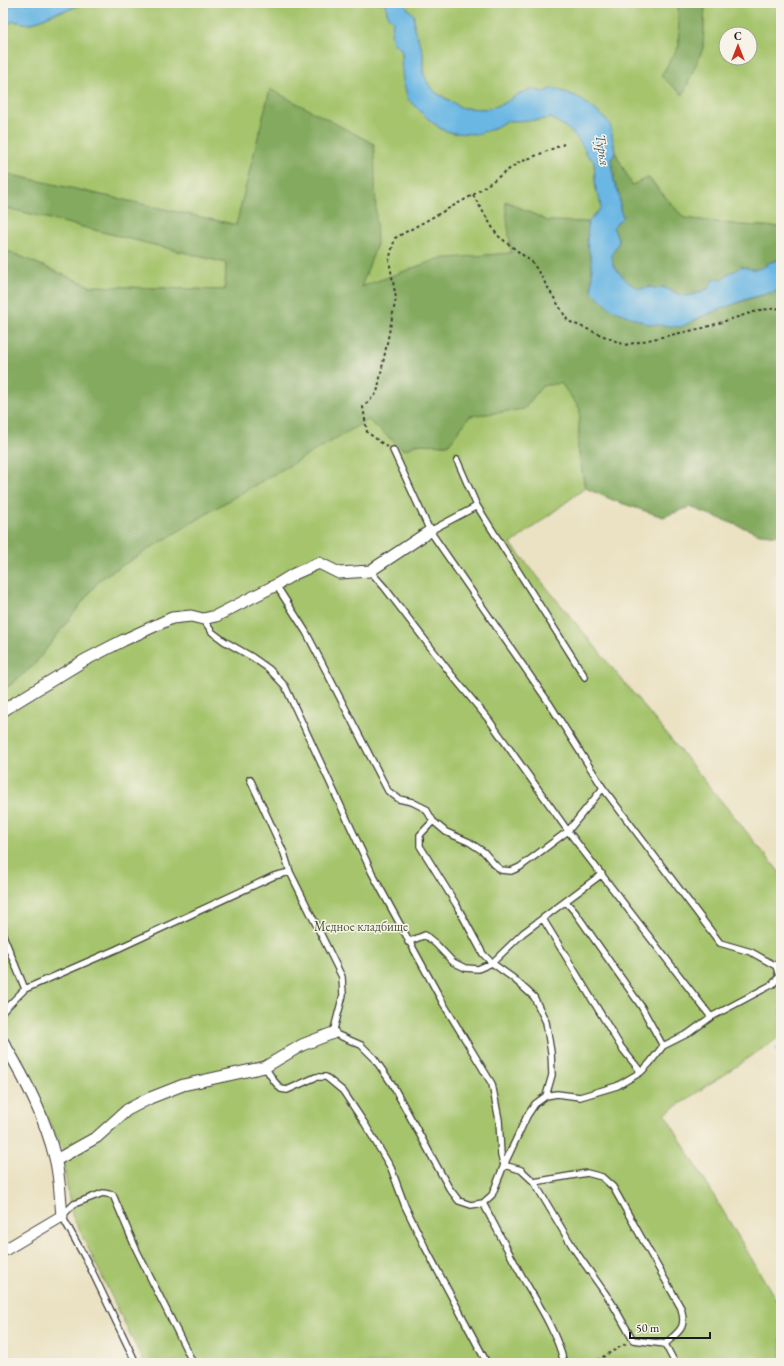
<svg xmlns="http://www.w3.org/2000/svg" width="784" height="1366" font-family="'EB Garamond',serif">
<rect width="100%" height="100%" fill="#f7f3e8"/>
<filter id="ink" filterUnits="userSpaceOnUse"><feTurbulence type="fractalNoise" baseFrequency=".025" numOctaves="2"/><feDisplacementMap in="SourceGraphic" scale="8" xChannelSelector="R" yChannelSelector="G"/><feConvolveMatrix kernelMatrix="1 2 1 2 8 2 1 2 1" color-interpolation-filters="sRGB"/></filter>
<filter id="wash" filterUnits="userSpaceOnUse"><feTurbulence type="fractalNoise" baseFrequency=".012" numOctaves="4" result="noise"/><feDisplacementMap in="SourceGraphic" scale="16" xChannelSelector="R" yChannelSelector="G"/><feGaussianBlur stdDeviation="0.9" result="paint"/><feColorMatrix in="noise" values="0 0 0 0 0 0 0 0 0 0 0 0 0 0 0 0 0 1.4 0 .05"/><feComposite in="paint" operator="in"/></filter>
<g filter="url(#wash)">
<rect width="100%" height="100%" fill="#ebe2c3"/>
<!-- green -->
<path fill="#a5c46c" stroke="#607044" fill-rule="evenodd" d="M 84,3 L 385,3 L 388,16 L 393,21 C 392,35 388,39 401,49 L 408,99 L 426,117 L 441,129 L 453,133 L 490,130 L 507,121 L 538,120 L 551,118 L 572,131 L 585,150 L 585,153 L 594,161 L 596,192 L 599,195 L 601,208 L 588,222 L 548,221 L 506,201 L 512,253 L 438,259 L 361,287 L 377,244 L 270,89 L 237,225 L 3,173 L 3,26 L 13,21 L 30,24 L 55,13 L 68,10 Z
M 403,3 L 678,3 L 679,46 L 661,76 L 703,48 L 705,3 L 781,3 L 781,227 L 740,225 L 684,218 L 649,178 L 632,185 L 615,152 L 614,143 L 544,92 L 531,89 L 517,95 L 503,104 L 487,109 L 462,108 L 435,92 L 429,85 L 423,73 L 423,52 L 414,28 L 414,15 ZM 726,34 L 750,34 L 750,58 L 726,58 Z
M 3,207 L 226,263 L 225,290 L 90,286 L 3,249 Z
M 561,383 L 580,409 L 578,448 L 585,488 L 511,544 L 781,874 L 781,1036 L 665,1114 L 781,1308 L 781,1363 L 144,1363 L 72,1215 L 65,1175 L 63,1150 L 3,1030 L 3,691 L 34,665 L 100,579 L 226,502 L 368,419 L 404,450 L 417,444 L 448,445 L 470,416 L 524,409 L 542,386 Z"/>
<!-- forest -->
<path fill="#84aa60" stroke="#50633e" d="M 678,3 L 705,3 L 703,48 L 683,95 L 661,76 L 679,46 Z
M 270,89 L 374,144 L 377,244 L 361,287 L 438,259 L 511,253 L 505,201 L 548,221 L 588,222 L 587,243 L 592,263 L 592,291 L 681,327 C 713,310 746,299 781,290 L 781,536 L 760,534 L 690,507 L 663,517 L 615,501 L 585,488 L 578,448 L 580,409 L 561,383 L 542,386 L 524,409 L 470,416 L 448,445 L 417,444 L 404,450 L 368,420 L 226,502 L 100,579 L 34,665 L 3,691 L 3,249 L 90,286 L 225,290 L 226,263 L 3,207 L 3,173 L 236,225 Z
M 615,152 L 632,185 L 648,178 L 684,218 L 740,225 L 781,227 L 781,259 C 762,263 763,276 741,266 L 737,270 L 729,273 L 723,281 L 690,296 L 680,295 L 663,287 L 657,289 L 651,287 L 640,289 L 629,283 L 613,267 L 612,255 L 619,241 L 613,227 L 623,217 L 620,210 L 619,194 L 614,181 L 614,172 L 611,160 Z"/>
<!-- water -->
<path fill="#6bb7e4" stroke="#446a80" d="M 23,3 L 84,3 L 68,10 L 55,13 L 30,24 L 13,21 L 3,26 L 3,6 Z
M 385,3 L 403,3 L 414,15 L 414,28 L 423,52 L 423,73 L 429,85 L 435,92 L 462,108 L 487,109 L 503,104 L 517,95 L 531,89 L 544,92 L 553,88 L 576,96 L 592,107 L 610,123 L 615,152 L 611,160 L 614,181 L 619,194 L 620,210 L 623,217 L 613,227 L 619,241 L 612,255 L 613,266 L 629,283 L 640,289 L 651,287 L 657,289 L 663,287 L 680,295 L 690,296 L 708,289 L 713,280 L 719,278 L 723,280 L 729,273 L 737,270 L 741,266 C 750,270 758,271 767,265 L 768,263 L 781,259 L 781,290 L 750,298 L 702,316 L 681,327 L 648,324 L 611,309 L 592,291 L 592,263 L 587,243 L 588,222 L 601,208 L 599,196 L 596,192 L 594,161 L 585,153 L 585,150 C 574,132 569,129 551,118 L 538,120 L 507,121 L 490,130 L 477,134 L 453,133 L 441,129 L 426,117 L 408,99 L 403,81 L 401,61 L 403,59 L 401,49 L 393,43 L 391,36 L 393,21 L 388,16 Z"/>
<g fill="none" stroke-linecap="round" stroke-linejoin="round">
<!-- stream -->
<path stroke="#6bb7e4" stroke-width="3" d="M 777,1049 L 781,1047"/>
</g>
</g>
<g filter="url(#ink)">
<g fill="none" stroke-linecap="round" stroke-linejoin="round">
<!-- service casing -->
<g stroke="#3b3a35" stroke-width="8">
<path id="service" d="M 477,506 L 585,677
M 430,531 L 477,506 L 457,460
M 370,571 L 385,588 L 451,674 L 489,720 L 568,831 L 711,1017
M 276,585 L 306,632 L 388,791 L 399,799 L 412,802 L 426,809 L 433,821 L 446,832 L 469,842 L 484,852 L 494,864 L 501,870 L 511,871 L 520,867 L 568,831 L 603,788
M 203,619 L 212,632 L 224,641 L 252,657 L 269,669 L 285,686 L 372,873 L 443,1003 L 492,1084 L 499,1120 L 501,1156 L 504,1165
M 250,779 L 284,853 L 290,872 L 342,977 L 343,995 L 333,1033 L 361,1045 L 374,1058 L 392,1084 L 449,1188 L 459,1201 L 471,1205 L 483,1203 L 492,1195 L 504,1165 L 527,1116 L 535,1104 L 546,1096 L 557,1094 L 580,1097 L 617,1086 L 641,1072 L 649,1064 L 663,1046 L 689,1033 L 711,1017 L 773,984 L 779,976 L 776,966 L 751,952 L 720,943 L 603,788 L 549,703 L 430,531 L 393,450
M 433,821 L 420,835 L 420,846 L 456,904 L 483,954 L 492,963 L 513,978 L 534,997 L 546,1022 L 551,1052 L 552,1075 L 546,1096
M 566,902 L 575,912 L 641,1006 L 663,1046
M 543,919 L 621,1047 L 641,1072
M 3,935 L 25,989
M 408,942 L 425,935 L 436,944 L 453,962 L 465,968 L 478,969 L 492,963 L 523,933 L 602,874
M 3,1011 L 25,989 L 117,949 L 274,876 L 290,872
M 265,1067 L 274,1081 L 281,1089 L 287,1090 L 316,1077 L 326,1077 L 343,1091 L 365,1124 L 391,1168 L 405,1206 L 425,1247 L 487,1363
M 504,1165 L 521,1170 L 534,1182 L 574,1249 L 612,1303 L 633,1340 L 665,1344 C 679,1331 687,1329 681,1308 L 613,1187 L 602,1177 L 587,1173 L 534,1182
M 483,1203 C 496,1228 509,1253 523,1278 C 539,1305 557,1333 564,1363
M 665,1344 L 675,1363
M 136,1363 L 88,1263 L 62,1216 L 74,1204 L 103,1193 L 113,1195 L 136,1249 L 193,1363"/>
</g>
<!-- minor casing -->
<g stroke="#3b3a35" stroke-width="13">
<path id="minor" d="M 3,711 L 13,704 L 85,660 L 124,640 L 172,618 L 191,616 L 203,619 L 216,616 L 276,585 L 294,574 L 319,563 L 339,573 L 370,571 L 430,531
M 3,1042 C 25,1078 45,1117 55,1158 C 60,1177 60,1197 62,1216 L 3,1251
M 56,1160 L 97,1137 L 127,1110 L 150,1098 L 183,1085 L 265,1067 L 302,1045 L 333,1033"/>
</g>
<!-- path -->
<path stroke="#3b3a35" stroke-width="2" stroke-dasharray="3 3" stroke-linecap="butt" d="M 473,195 L 497,235 L 533,263 L 568,321 L 625,345 L 703,328 L 760,310 L 781,308
M 387,447 L 367,432 L 363,407 L 377,393 L 396,298 L 389,260 L 395,238 L 473,195 L 518,163 L 564,144
M 592,1363 L 627,1343"/>
<!-- service -->
<use href="#service" stroke="#fff" stroke-width="5.5"/>
<!-- minor -->
<use href="#minor" stroke="#fff" stroke-width="11"/>
</g>
</g>
<g text-anchor="middle" stroke-width="3" stroke-linejoin="round" paint-order="stroke">
<!-- park labels -->
<g font-size="13" fill="#4c5738" stroke="#f7f3e8">
<text x="361" y="931">Медное кладбище</text>
</g>
<!-- water labels -->
<g font-size="14" font-style="italic" fill="#3c5a6c" stroke="#f7f3e8">
<text transform="translate(603 150) rotate(81)" y="5">Турья</text>
</g>
</g>
<!-- margin -->
<rect width="784" height="1366" fill="none" stroke="#f7f3e8" stroke-width="16"/>
<!-- north arrow -->
<g transform="translate(738 46)"><circle r="19" fill="#f7f3e8" stroke="#9f9d96"/>
<path d="M0-3L7 15L0 10L-7 15Z" fill="#c8321e"/>
<text y="-6" font-size="11" font-weight="bold" text-anchor="middle" fill="#1c1c1c">С</text>
</g>
<!-- scale -->
<path d="M630 1332v6h80v-6" fill="none" stroke="#1c1c1c" stroke-width="2"/>
<text x="636" y="1332" font-size="12" fill="#1c1c1c" stroke="#f7f3e8" stroke-width="3" paint-order="stroke">50 m</text>
</svg>
